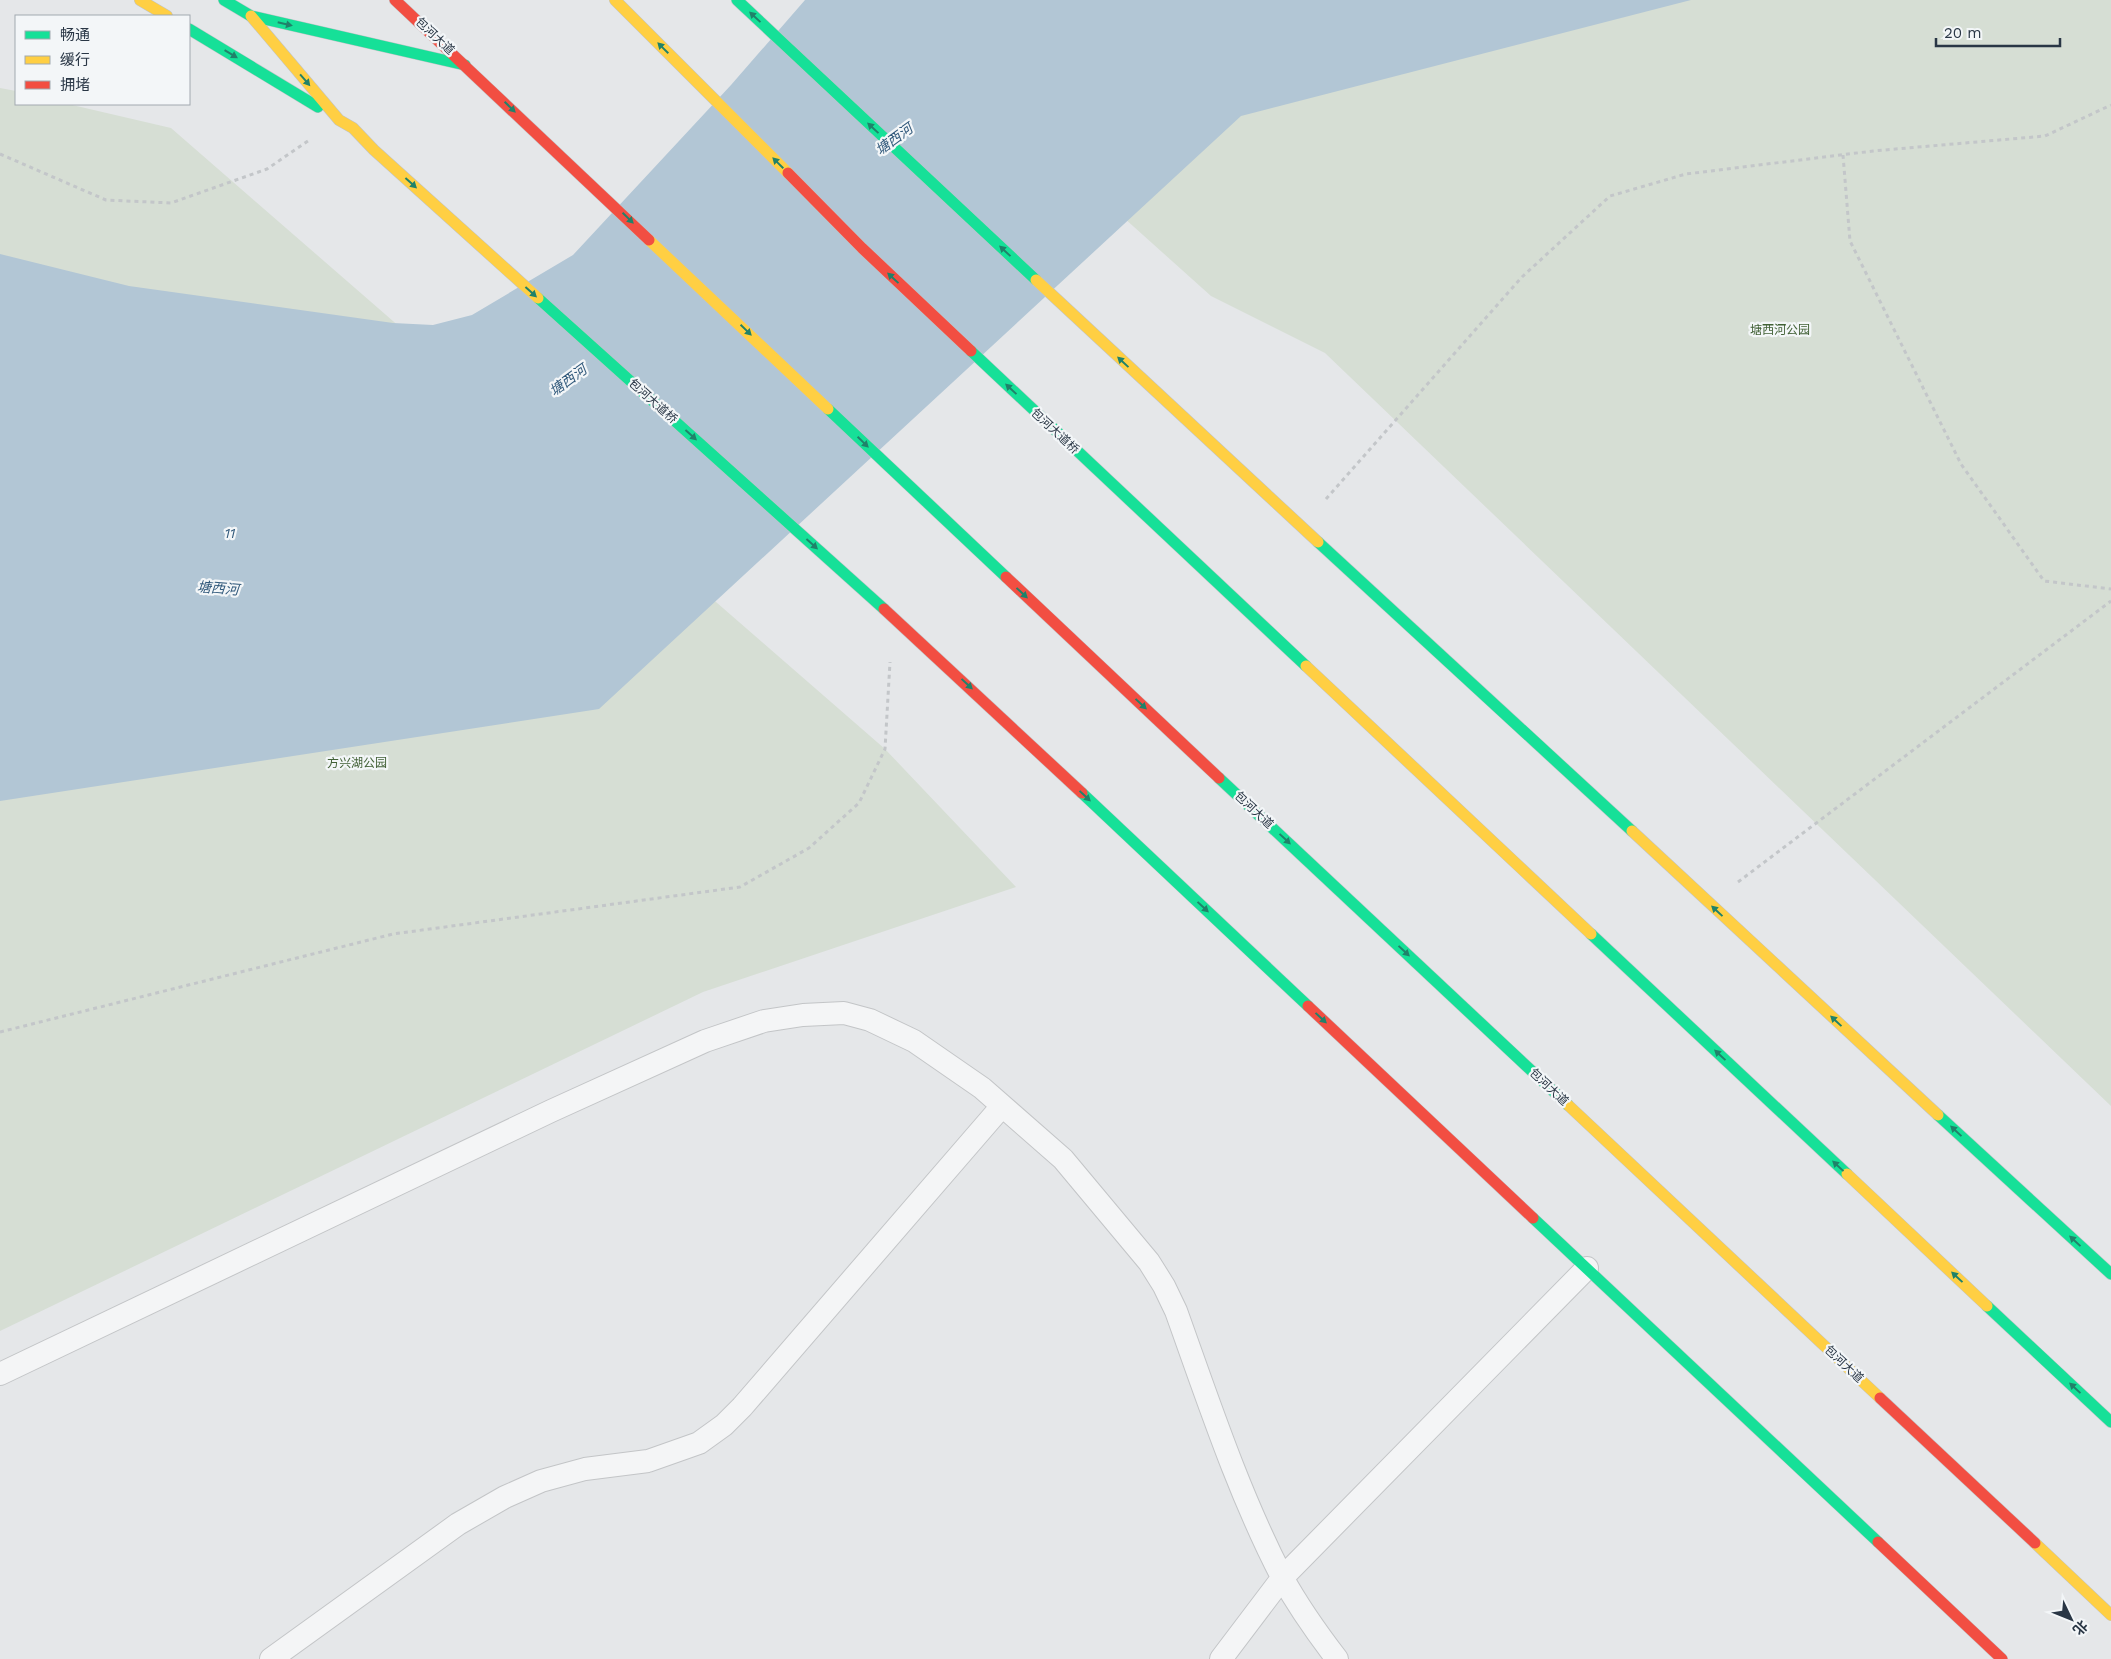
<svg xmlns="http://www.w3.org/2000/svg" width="2111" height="1659" font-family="'Work Sans','Noto Sans SC',sans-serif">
<rect width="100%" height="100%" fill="#e5e7e9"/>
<!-- green -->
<path fill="#d6ded4" d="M 881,0 L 2111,0 L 2111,1106 L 1325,353 L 1211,296 Z
M 0,88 L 16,91 L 16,104 L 68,104 L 171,128 L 885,749 L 1016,887 L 703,992 L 0,1331 Z"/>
<!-- water -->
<path fill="#b2c6d5" d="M 805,0 L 1691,0 L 1241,116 L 599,709 L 0,801 L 0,254 L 129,286 L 393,323 L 433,325 L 472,315 L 573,255 L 731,85 Z"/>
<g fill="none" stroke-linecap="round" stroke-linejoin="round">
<!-- lane casing -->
<g stroke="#c3c5c7" stroke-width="24">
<path id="lane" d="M 0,1374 L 551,1111 L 705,1041 L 764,1021 L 803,1015 L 844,1013 L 870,1020 L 914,1041 L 982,1088 L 1063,1159 L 1149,1262 L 1164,1286 L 1176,1311 C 1208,1400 1238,1492 1282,1577 C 1298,1606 1317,1633 1337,1659
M 271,1659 L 458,1524 L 505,1497 L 541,1481 L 585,1469 L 648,1461 L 699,1443 L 724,1425 L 742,1407 L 1002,1106
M 1221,1659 L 1283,1577 L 1587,1268"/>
</g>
<!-- fast casing -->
<g stroke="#c0c4c7" stroke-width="12">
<path id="fast" d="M 224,0 L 251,16 L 465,65
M 737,0 L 1036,280
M 189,29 L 318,107
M 538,298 L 884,609
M 971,351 L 1306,666
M 828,409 L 1006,577
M 1318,542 L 1632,831
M 1219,778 L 1568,1105
M 1082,793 L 1308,1006
M 1591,934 L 1847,1174
M 1938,1115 L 2111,1274
M 1533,1218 L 1878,1542
M 1987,1306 L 2111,1422"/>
</g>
<!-- slow casing -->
<g stroke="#c0c4c7" stroke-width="12">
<path id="slow" d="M 140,0 L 167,16
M 615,0 L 788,173
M 251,16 L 339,120 L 353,128 L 374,150 L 538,298
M 649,240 L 828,409
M 1036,280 L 1318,542
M 1306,666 L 1591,934
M 1632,831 L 1938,1115
M 1568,1105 L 1880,1398
M 1847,1174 L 1987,1306
M 2035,1543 L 2111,1615"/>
</g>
<!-- jam casing -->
<g stroke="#c0c4c7" stroke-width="12">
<path id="jam" d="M 395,0 L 649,240
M 788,173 L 862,248 L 971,351
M 1006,577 L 1219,778
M 884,609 L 1082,793
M 1308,1006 L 1533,1218
M 1880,1398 L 2035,1543
M 1878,1542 L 2002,1659"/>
</g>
<!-- path -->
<path stroke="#c3c6c9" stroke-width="3" stroke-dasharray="4 4" stroke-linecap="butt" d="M 0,154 L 106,200 L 171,203 L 267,169 L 308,141
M 1843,155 L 1850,241 L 1961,464 L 2044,581 L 2111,589
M 1326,499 L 1522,277 L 1610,196 L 1686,174 L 1873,151 L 2045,136 L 2111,105
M 1738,882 L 2111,601
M 0,1032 L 393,934 L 740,887 L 809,848 L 859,803 L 885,749 L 890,662"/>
<!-- lane -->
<use href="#lane" stroke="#f4f5f6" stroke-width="22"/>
<!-- fast -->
<use href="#fast" stroke="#16e098" stroke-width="11"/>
<!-- slow -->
<use href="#slow" stroke="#ffcf43" stroke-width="11"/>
<!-- jam -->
<use href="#jam" stroke="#f24e42" stroke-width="11"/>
</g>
<!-- one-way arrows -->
<defs><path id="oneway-solid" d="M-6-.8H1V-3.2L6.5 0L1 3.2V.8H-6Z" transform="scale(1.25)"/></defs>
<g fill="#20826a">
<use href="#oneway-solid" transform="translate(755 17) rotate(-137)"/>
<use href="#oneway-solid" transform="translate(285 24) rotate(13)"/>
<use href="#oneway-solid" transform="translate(663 48) rotate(-135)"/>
<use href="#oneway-solid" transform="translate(231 54) rotate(31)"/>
<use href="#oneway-solid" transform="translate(305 80) rotate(49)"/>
<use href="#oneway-solid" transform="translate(510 107) rotate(44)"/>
<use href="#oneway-solid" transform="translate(873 128) rotate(-137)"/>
<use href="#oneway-solid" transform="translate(778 163) rotate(-135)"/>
<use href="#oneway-solid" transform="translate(411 183) rotate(42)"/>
<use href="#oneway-solid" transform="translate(628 218) rotate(44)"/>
<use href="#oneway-solid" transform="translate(1005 251) rotate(-137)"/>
<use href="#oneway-solid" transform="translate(893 278) rotate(-137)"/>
<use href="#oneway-solid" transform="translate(531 292) rotate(42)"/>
<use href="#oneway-solid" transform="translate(746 330) rotate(44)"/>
<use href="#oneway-solid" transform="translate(1123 362) rotate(-137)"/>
<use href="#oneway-solid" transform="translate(1011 389) rotate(-137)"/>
<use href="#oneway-solid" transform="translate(691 435) rotate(42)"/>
<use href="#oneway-solid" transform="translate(863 442) rotate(44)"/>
<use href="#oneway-solid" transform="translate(812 544) rotate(42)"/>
<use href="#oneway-solid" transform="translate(1022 593) rotate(43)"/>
<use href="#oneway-solid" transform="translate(967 684) rotate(43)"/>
<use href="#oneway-solid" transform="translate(1141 704) rotate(43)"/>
<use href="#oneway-solid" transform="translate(1085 796) rotate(43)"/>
<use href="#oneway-solid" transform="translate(1285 839) rotate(43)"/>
<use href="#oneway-solid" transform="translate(1203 907) rotate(43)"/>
<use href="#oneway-solid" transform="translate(1717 911) rotate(-137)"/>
<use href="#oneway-solid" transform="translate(1404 951) rotate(43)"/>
<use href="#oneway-solid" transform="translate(1321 1018) rotate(43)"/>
<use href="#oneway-solid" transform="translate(1836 1021) rotate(-137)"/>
<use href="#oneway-solid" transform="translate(1720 1055) rotate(-137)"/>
<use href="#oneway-solid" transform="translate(1956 1131) rotate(-137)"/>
<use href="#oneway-solid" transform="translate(1838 1166) rotate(-137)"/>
<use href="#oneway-solid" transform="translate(2075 1241) rotate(-137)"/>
<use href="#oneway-solid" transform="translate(1957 1277) rotate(-137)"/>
<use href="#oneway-solid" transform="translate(2075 1388) rotate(-137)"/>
</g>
<g text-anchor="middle" stroke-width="4.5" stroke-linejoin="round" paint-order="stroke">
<!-- street labels -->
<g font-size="12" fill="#293645" stroke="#f3f6f8">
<text transform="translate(435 36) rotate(43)" y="4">包河大道</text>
<text transform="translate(653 401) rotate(42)" y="4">包河大道桥</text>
<text transform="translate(1055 431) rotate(43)" y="4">包河大道桥</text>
<text transform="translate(1254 810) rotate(43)" y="4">包河大道</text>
<text transform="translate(1549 1087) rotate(43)" y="4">包河大道</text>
<text transform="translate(1844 1364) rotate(43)" y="4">包河大道</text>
</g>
<!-- park labels -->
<g font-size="12" fill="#426136" stroke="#f3f6f8">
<text x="1780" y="334">塘西河公园</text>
<text x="357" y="767">方兴湖公园</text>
</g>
<!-- water labels -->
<g font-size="14" font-style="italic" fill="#31597b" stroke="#f3f6f8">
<text transform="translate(894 139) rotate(-36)" y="5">塘西河</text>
<text transform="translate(568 380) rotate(-36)" y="5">塘西河</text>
<text x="230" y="538">11</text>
<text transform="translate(218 588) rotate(5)" y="5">塘西河</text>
</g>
</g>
<!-- legend -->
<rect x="15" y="15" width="175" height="90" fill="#f3f6f8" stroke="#a2a9b0"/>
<rect x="25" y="31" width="25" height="8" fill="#16e098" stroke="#a2a9b0"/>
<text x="60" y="40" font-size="15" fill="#293645">畅通</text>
<rect x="25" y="56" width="25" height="8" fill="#ffcf43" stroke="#a2a9b0"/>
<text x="60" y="65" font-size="15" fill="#293645">缓行</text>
<rect x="25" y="81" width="25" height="8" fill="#f24e42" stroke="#a2a9b0"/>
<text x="60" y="90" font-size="15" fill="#293645">拥堵</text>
<!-- north arrow -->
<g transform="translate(2071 1619) rotate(133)" stroke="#f3f6f8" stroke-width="4" paint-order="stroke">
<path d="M0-4L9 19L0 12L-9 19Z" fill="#293645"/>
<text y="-8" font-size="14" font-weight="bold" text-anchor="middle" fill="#293645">北</text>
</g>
<!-- scale -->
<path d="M1936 38v8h124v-8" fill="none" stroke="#293645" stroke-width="2.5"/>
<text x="1944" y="38" font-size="15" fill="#293645" stroke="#f3f6f8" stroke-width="4" paint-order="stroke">20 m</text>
</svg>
